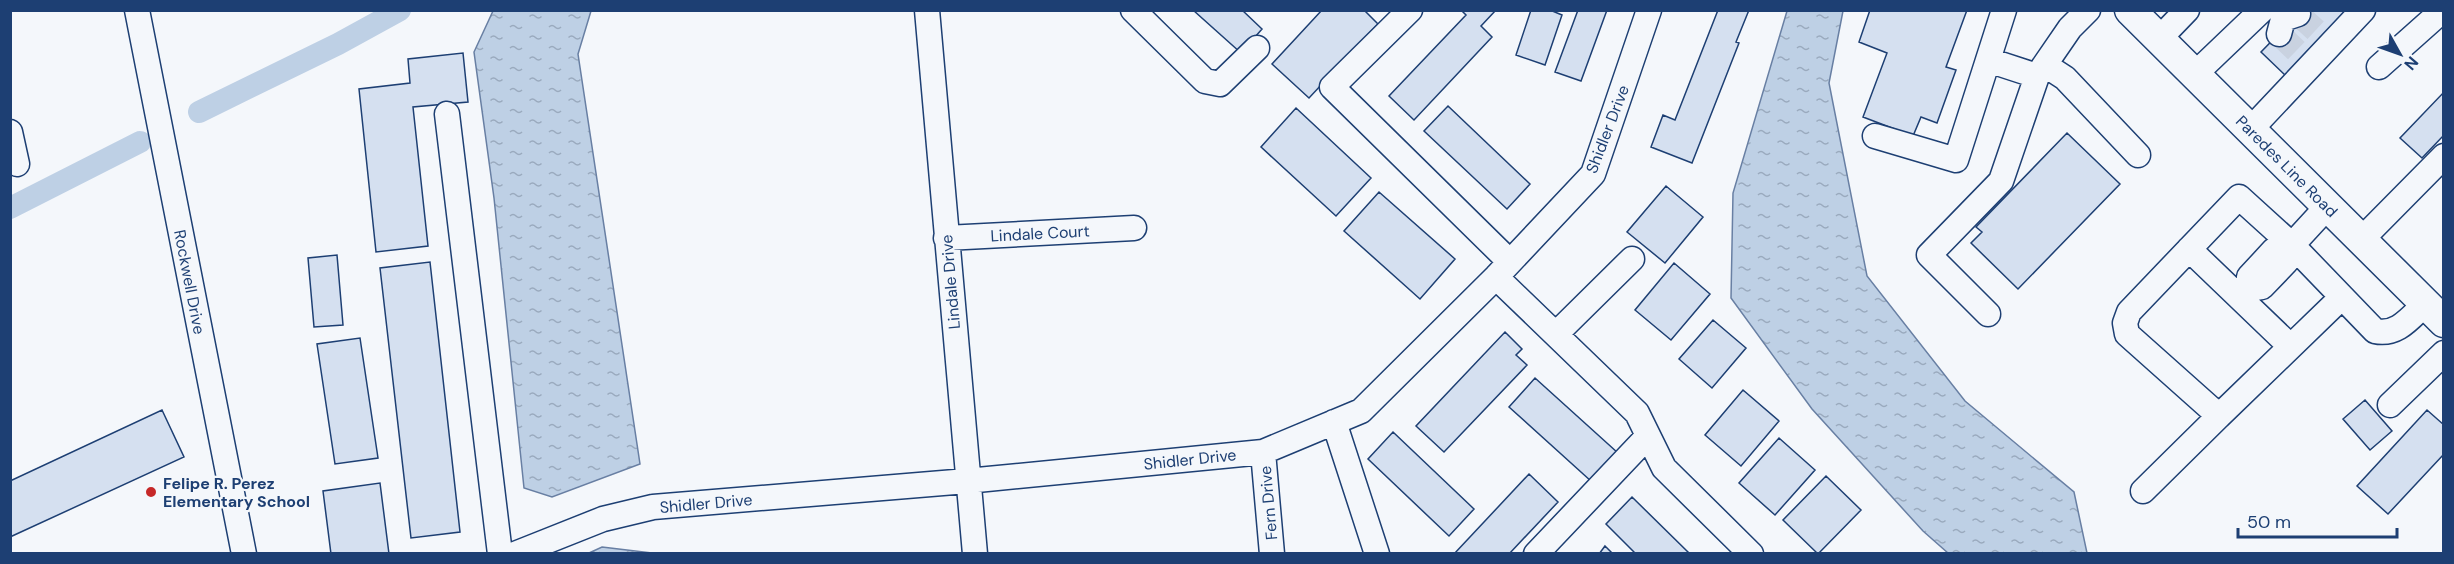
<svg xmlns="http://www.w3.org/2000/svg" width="2454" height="564" font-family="'DM Sans',sans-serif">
<defs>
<pattern id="water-ripples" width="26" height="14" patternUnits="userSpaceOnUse" patternTransform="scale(1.5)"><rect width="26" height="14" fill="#bed0e5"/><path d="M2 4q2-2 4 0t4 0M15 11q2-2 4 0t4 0" fill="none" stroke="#9aaabe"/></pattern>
</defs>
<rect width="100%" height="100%" fill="#f4f7fb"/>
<!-- water -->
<path fill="url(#water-ripples)" stroke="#687fa3" stroke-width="1.5" d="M 493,11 L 591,11 L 578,54 L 640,464 L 552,497 L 524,488 L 494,198 L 474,52 Z
M 1787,11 L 1843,11 L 1829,83 L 1867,276 L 1965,401 L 2074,492 L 2087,553 L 1948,553 L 1923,531 L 1812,409 L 1731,298 L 1733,193 Z
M 602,547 L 652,553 L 589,553 Z"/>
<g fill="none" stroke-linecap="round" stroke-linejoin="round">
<!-- canal -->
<path stroke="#bed0e5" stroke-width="22" d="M 199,112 L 338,44 L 400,10
M 10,208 L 140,142"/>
</g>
<!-- building -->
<path fill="#d5e0f0" stroke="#1d3f73" stroke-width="1.5" d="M 1193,10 L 1242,10 L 1262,29 L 1241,53 Z
M 1322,10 L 1364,10 L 1378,24 L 1309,98 L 1272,64 Z
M 1461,10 L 1496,10 L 1481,26 L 1492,37 L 1414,120 L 1389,96 L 1466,15 Z
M 1531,10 L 1550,10 L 1562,15 L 1545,65 L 1516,55 Z
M 1578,10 L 1607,10 L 1581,81 L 1555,72 Z
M 1718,10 L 1749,10 L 1736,42 L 1739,43 L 1692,163 L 1651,147 L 1663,115 L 1675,120 Z
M 1870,10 L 1967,10 L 1946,67 L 1956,70 L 1937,123 L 1921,117 L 1913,136 L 1863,117 L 1887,53 L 1859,42 Z
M 2302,10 L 2349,10 L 2286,76 L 2261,52 Z
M 463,53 L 468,102 L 413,107 L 428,246 L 376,252 L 359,89 L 410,83 L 408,59 Z
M 2444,92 L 2444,135 L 2422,158 L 2400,138 Z
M 1448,106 L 1530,184 L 1507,209 L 1424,131 Z
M 1296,108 L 1371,178 L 1336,216 L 1261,147 Z
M 2067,133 L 2120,184 L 2018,289 L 1971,243 L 1982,232 L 1976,227 Z
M 1666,186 L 1703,217 L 1665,263 L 1627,232 Z
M 1379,192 L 1455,259 L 1420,299 L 1344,231 Z
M 337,255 L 343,325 L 314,327 L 308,258 Z
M 430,262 L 460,532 L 411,538 L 380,268 Z
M 1674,263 L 1710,294 L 1671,340 L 1635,310 Z
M 1713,320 L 1746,348 L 1712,388 L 1679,359 Z
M 1505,332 L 1522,349 L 1516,355 L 1527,365 L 1444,452 L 1416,426 Z
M 360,338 L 378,458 L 335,464 L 317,344 Z
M 1535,378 L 1618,453 L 1592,482 L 1509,407 Z
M 1743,390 L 1779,421 L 1741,466 L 1705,435 Z
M 2365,400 L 2392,431 L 2370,450 L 2343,419 Z
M 162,410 L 184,457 L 10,537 L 10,481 Z
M 2427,410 L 2444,425 L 2444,454 L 2388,514 L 2357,486 Z
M 1393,432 L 1474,509 L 1449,536 L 1368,459 Z
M 1779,438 L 1815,470 L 1775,515 L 1739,483 Z
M 1529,474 L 1558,502 L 1509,554 L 1454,554 Z
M 1826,476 L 1861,510 L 1818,554 L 1783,520 Z
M 380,483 L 389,554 L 331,554 L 323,491 Z
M 1632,497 L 1690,554 L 1636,554 L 1606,524 Z
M 1605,546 L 1613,554 L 1599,554 Z"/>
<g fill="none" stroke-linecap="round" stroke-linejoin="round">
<!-- minor-tunnel -->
<path stroke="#c9d2e0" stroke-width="24" stroke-dasharray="24 12" stroke-linecap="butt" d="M 2298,14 L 2323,37
M 2279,34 L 2303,57"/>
<!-- minor casing -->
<g stroke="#1d3f73" stroke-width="27">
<path id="minor" d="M 137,10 L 244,554
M 927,10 L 975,554
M 1133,10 L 1205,81 L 1220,84 L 1257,48
M 1410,10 L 1332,87 L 1510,262
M 2279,34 L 2283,19 L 2298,14
M 2159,39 L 2187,10
M 1988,60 L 2037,76
M 2045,65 L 2065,78 L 2138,155
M 2379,67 L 2443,10
M 2195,74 L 2262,10
M 447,114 L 500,554
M 2250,130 L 2363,10
M 10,132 L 17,164
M 1875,136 L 1956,160 L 2004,10
M 946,238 L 1134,228
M 2361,240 L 2444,156
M 2189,249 L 2290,346
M 2284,252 L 2292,245 L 2375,331 C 2397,336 2410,318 2425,304
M 1496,277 L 1637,413 L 1664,468 L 1751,554
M 2248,289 L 2249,277 L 2274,250 L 2284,252
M 2240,297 L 2248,289 L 2262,287 L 2286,262 L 2284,252
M 1988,314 L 1929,255 L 2001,181 L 2037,76 L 2070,28 L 2088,10
M 1556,334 L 1632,259
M 2390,405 L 2444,353
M 2219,416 L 2342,297
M 1334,422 L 1377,554
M 1263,452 L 1272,554
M 2143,491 L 2219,416 L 2127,334 L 2125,323 L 2129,312 L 2239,197 L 2292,245 L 2327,207
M 515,554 L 603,519 L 653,507 L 967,481 L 1263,452 L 1361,411 L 1496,277 L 1593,174 L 1649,10
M 1536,554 L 1648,436"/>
</g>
<!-- major casing -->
<g stroke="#1d3f73" stroke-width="33">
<path id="major" d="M 2130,10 L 2444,322"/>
</g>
<!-- minor -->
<use href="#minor" stroke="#f4f7fb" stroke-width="24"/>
<!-- major -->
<use href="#major" stroke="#f4f7fb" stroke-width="30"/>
</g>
<!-- markers -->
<circle fill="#c62828" stroke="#f4f7fb" stroke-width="2" cx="151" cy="492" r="6"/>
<g text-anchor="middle" stroke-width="4.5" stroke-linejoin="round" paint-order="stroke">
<!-- street labels -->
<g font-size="16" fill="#1d3f73" stroke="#f4f7fb">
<text transform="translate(1607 129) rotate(-69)" y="6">Shidler Drive</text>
<text transform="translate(2287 166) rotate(45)" y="6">Paredes Line Road</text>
<text transform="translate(1040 233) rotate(-3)" y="6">Lindale Court</text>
<text transform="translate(190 282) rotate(79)" y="6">Rockwell Drive</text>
<text transform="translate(950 282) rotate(-95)" y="6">Lindale Drive</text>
<text transform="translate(1190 459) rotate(-6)" y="6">Shidler Drive</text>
<text transform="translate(706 503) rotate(-5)" y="6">Shidler Drive</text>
<text transform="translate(1268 503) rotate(-95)" y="6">Fern Drive</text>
</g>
<!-- poi labels -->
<g font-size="16" font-weight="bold" fill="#1d3f73" stroke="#f4f7fb" text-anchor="start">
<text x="163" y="489">Felipe R. Perez<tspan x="163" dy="18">Elementary School</tspan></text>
</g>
</g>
<!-- border -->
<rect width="2454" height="564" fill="none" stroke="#1d3f73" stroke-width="24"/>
<!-- north arrow -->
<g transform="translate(2400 54) rotate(130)" stroke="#f4f7fb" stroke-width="4.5" paint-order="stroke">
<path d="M0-4.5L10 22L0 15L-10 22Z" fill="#1d3f73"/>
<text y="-9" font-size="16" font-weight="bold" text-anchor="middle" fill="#1d3f73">N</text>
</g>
<!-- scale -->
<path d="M2238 528v9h159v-9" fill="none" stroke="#1d3f73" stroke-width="3"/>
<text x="2247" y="528" font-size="18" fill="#1d3f73" stroke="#f4f7fb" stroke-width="4.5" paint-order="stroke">50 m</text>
</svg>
